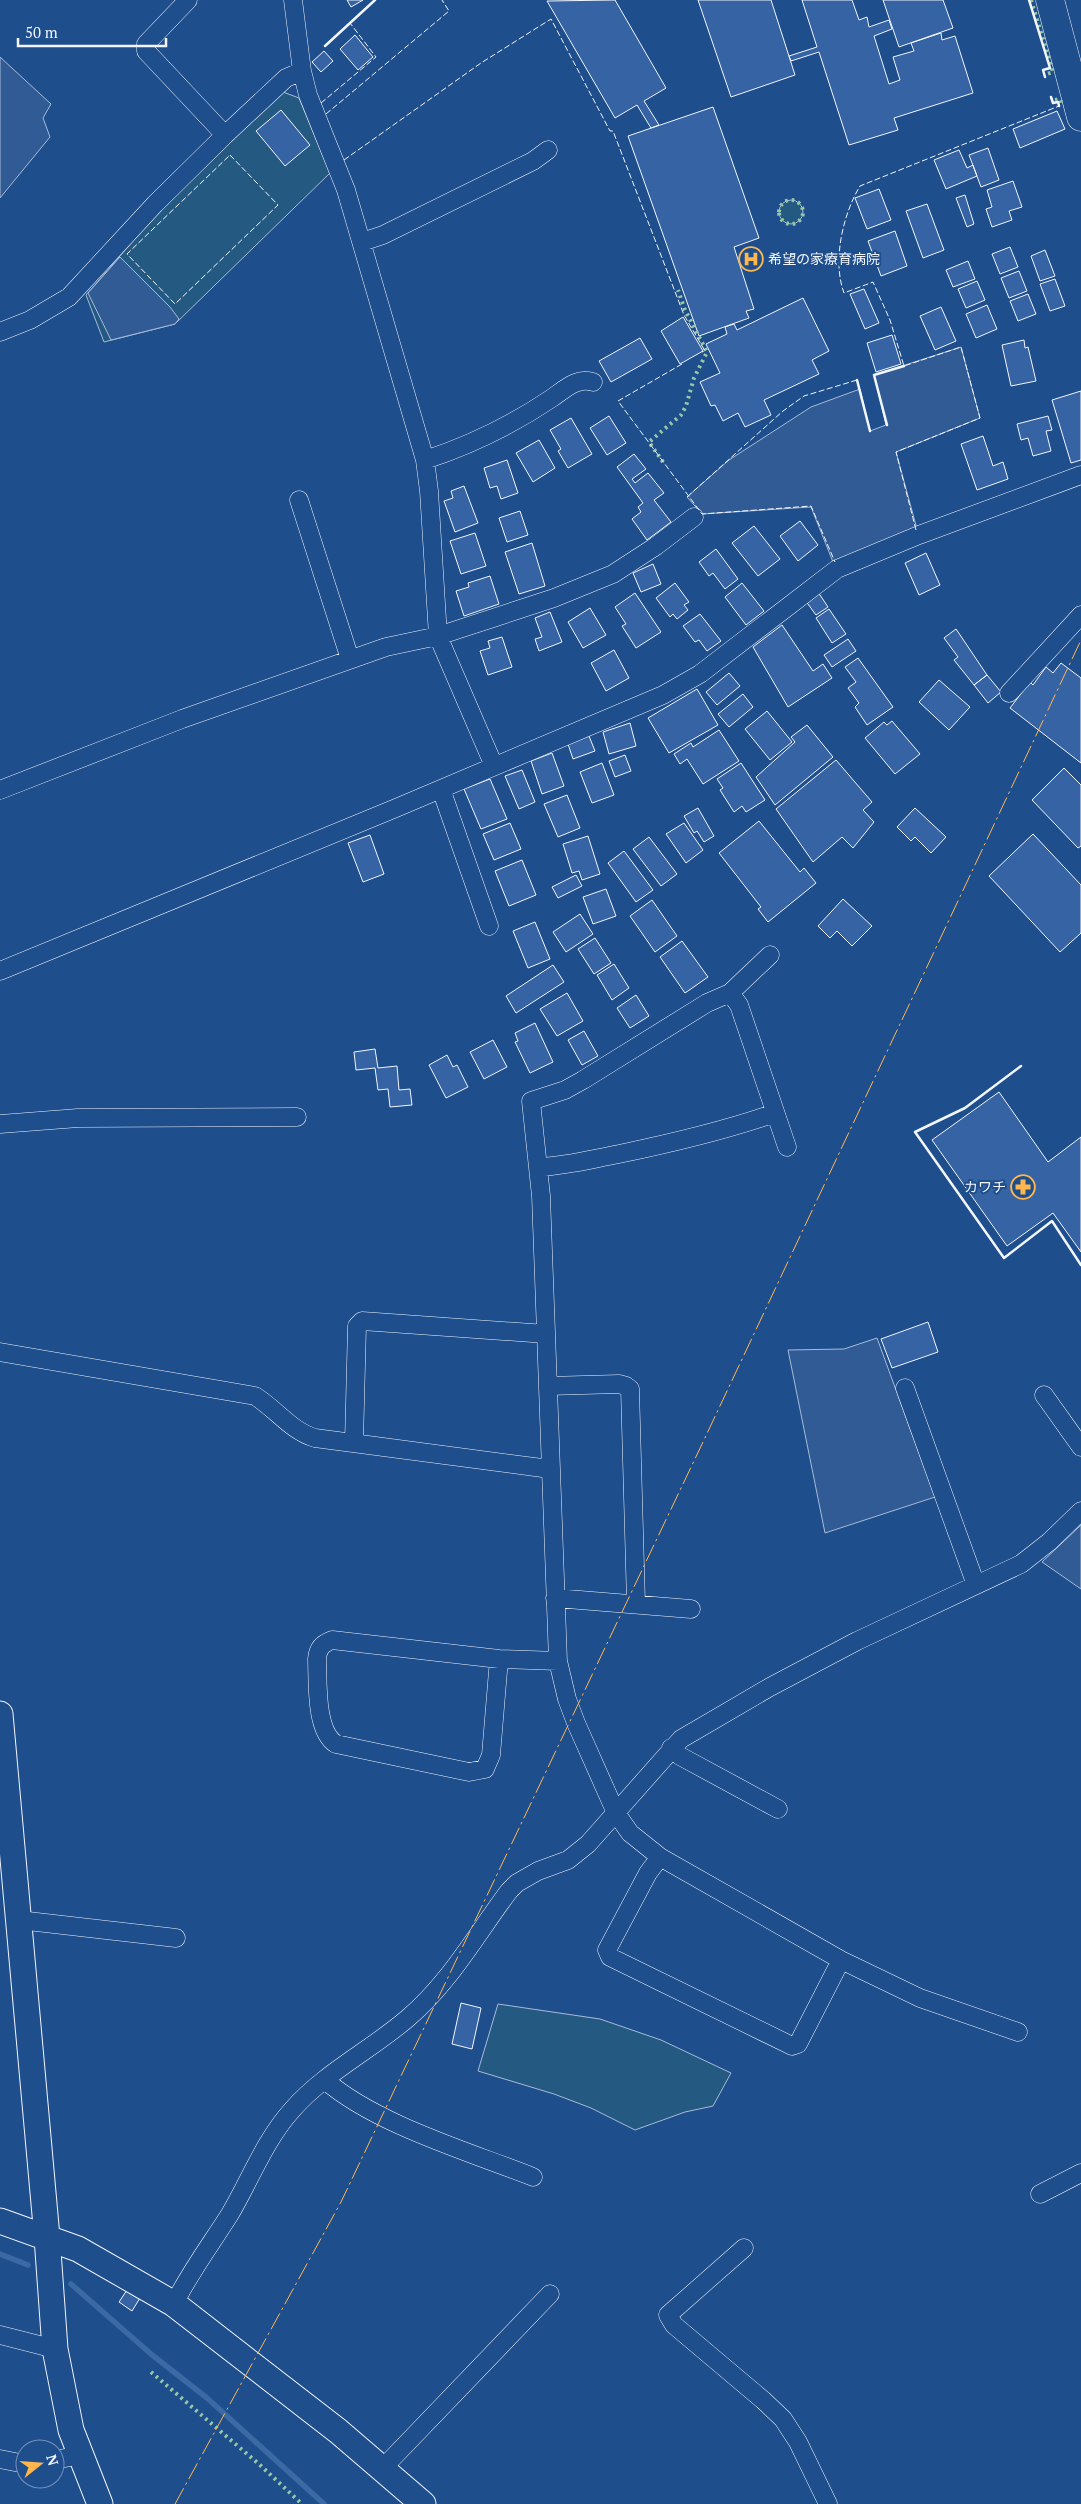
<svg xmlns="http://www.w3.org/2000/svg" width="1081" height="2504" font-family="'PT Serif','Noto Sans JP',serif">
<rect width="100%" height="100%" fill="#1f4e8c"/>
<!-- green -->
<path fill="#245a82" stroke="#a8bbd7" d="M 283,92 L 299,98 L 330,173 L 175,324 L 104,342 L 86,295 L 166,203 Z
M779 212a12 12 0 1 1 24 0a12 12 0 1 1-24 0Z
M 498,2004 L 600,2019 L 661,2040 L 731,2073 L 713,2106 L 685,2112 L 635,2130 L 591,2108 L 554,2094 L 478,2071 Z"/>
<!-- parking -->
<path fill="#305b95" stroke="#a8bbd7" d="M 0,57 L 51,104 L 43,118 L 50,137 L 0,198 Z
M 120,257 L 170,307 L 179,319 L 175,324 L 111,340 L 88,293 Z
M 961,347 L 980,418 L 896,452 L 917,529 L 833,562 L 811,507 L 702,514 L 687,497 L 729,460 L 811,407 L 860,389 L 870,431 L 886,425 L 874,375 Z
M 877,1338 L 935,1497 L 825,1533 L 788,1350 L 844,1349 Z
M 1081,1525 L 1081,1589 L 1042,1562 Z"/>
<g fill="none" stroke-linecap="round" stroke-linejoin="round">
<!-- stream -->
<path stroke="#3b69a3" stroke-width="5.5" d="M 0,2254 L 28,2265
M 71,2284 L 151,2354 L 207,2398 L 324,2504"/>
</g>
<!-- building -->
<path fill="#3563a3" stroke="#f2f6ff" d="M 347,0 L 363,0 L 351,7 Z
M 615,0 L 666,88 L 644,101 L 659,125 L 651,128 L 637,105 L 615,118 L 547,1 Z
M 698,0 L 771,0 L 795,75 L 731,97 Z
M 802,0 L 852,0 L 859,20 L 867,17 L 869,27 L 889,20 L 892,29 L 874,36 L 889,84 L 900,80 L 893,57 L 914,51 L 911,43 L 941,33 L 942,40 L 955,36 L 973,93 L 894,118 L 898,130 L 849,145 L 819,52 L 791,61 L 789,56 L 817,47 Z
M 883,0 L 943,0 L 953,28 L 899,47 Z
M 355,35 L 373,57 L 358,70 L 340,49 Z
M 324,51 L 333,61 L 321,72 L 312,62 Z
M 713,107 L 759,238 L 734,247 L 754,309 L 746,311 L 749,318 L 699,336 L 628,136 Z
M 281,110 L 310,145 L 285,166 L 256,131 Z
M 1057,111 L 1065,129 L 1020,148 L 1013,129 Z
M 988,148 L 999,180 L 981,187 L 969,155 Z
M 959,150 L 967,168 L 973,165 L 977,176 L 946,189 L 934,160 Z
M 1013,181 L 1022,207 L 1009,211 L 1012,220 L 992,227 L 986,209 L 992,207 L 987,190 Z
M 879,189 L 891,220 L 867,229 L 855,198 Z
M 965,195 L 974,224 L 967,227 L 956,198 Z
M 927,204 L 944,250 L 923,258 L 906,211 Z
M 895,231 L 907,266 L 881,276 L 868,241 Z
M 1010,247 L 1018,267 L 1000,274 L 992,254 Z
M 1045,250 L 1055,276 L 1040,281 L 1031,256 Z
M 968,261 L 975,279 L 953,287 L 946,270 Z
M 1019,271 L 1027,291 L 1009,298 L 1001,278 Z
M 1055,279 L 1065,306 L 1050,311 L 1040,284 Z
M 977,281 L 985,300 L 966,308 L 958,289 Z
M 864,289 L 879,323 L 865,329 L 850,294 Z
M 1028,294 L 1036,314 L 1018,321 L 1010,301 Z
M 803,298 L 829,351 L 812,360 L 819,374 L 764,400 L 771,415 L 745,427 L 738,413 L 723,421 L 715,405 L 711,406 L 700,382 L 720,373 L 706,344 L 727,334 L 725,327 L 734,324 L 737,330 Z
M 987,305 L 997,329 L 976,338 L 966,314 Z
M 941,307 L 956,341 L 935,350 L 920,316 Z
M 683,317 L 703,351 L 680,364 L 661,331 Z
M 892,335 L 901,364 L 876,372 L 867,343 Z
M 640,338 L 652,359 L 611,382 L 599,361 Z
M 1024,340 L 1025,348 L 1028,347 L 1036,381 L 1011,386 L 1002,345 Z
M 1081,391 L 1081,460 L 1071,463 L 1052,400 Z
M 609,416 L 626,443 L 607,455 L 590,428 Z
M 1048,416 L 1052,430 L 1046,431 L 1051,451 L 1033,456 L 1028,438 L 1021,440 L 1017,424 Z
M 571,418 L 592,454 L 568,468 L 558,451 L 561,449 L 550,430 Z
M 983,436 L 993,466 L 1003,462 L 1008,479 L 977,490 L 961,444 Z
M 539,440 L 555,468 L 533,482 L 516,453 Z
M 634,454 L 646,469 L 632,479 L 635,483 L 648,473 L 664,493 L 654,500 L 671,522 L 647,540 L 632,519 L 641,512 L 638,507 L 643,503 L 617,467 Z
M 507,460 L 518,493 L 501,499 L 497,486 L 490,488 L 484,468 Z
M 464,486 L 478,523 L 455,532 L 444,501 L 453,498 L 451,491 Z
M 520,511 L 528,535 L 507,542 L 499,518 Z
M 800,521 L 818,545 L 798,561 L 780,536 Z
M 754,526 L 780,559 L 758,576 L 732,543 Z
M 475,533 L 486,566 L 461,574 L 450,541 Z
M 532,543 L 545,586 L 519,594 L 505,552 Z
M 716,549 L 738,579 L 725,589 L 713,573 L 709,576 L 699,562 Z
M 926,553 L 940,585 L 919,595 L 905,563 Z
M 653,564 L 661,584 L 641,592 L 633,573 Z
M 490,576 L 499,604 L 464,616 L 456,591 L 469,587 L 468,583 Z
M 675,583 L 689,602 L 684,605 L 688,610 L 677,619 L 673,614 L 670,617 L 656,598 Z
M 742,583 L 764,611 L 746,625 L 725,597 Z
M 818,592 L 828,607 L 816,615 L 805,600 Z
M 635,593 L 661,632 L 636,648 L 622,626 L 626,624 L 615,607 Z
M 590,608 L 606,635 L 583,648 L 568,622 Z
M 829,609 L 846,634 L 832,643 L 816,618 Z
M 550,612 L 562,642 L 539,651 L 535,639 L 542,637 L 535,618 Z
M 700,614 L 721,641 L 707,651 L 699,640 L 695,642 L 683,626 Z
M 782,625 L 813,671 L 823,664 L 832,678 L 788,707 L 753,647 Z
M 956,629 L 987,675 L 974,685 L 954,660 L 958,657 L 944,638 Z
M 502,637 L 512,667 L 488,675 L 480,651 L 490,648 L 488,641 Z
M 848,639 L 856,651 L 832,667 L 824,655 Z
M 614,650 L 629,678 L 606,691 L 591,663 Z
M 858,658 L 893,707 L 867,725 L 855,707 L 859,703 L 848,688 L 856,682 L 845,667 Z
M 1061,663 L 1081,678 L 1081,763 L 1010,708 L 1030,682 L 1033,685 L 1046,667 L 1053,673 Z
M 729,673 L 740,686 L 717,705 L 706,692 Z
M 987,675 L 1001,692 L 988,703 L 974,685 Z
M 939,680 L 970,707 L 949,730 L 919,702 Z
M 697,689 L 718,725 L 669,753 L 648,718 Z
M 743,694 L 753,707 L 729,727 L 718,714 Z
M 767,711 L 792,742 L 770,760 L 745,729 Z
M 892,721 L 920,754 L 895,774 L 865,738 L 884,722 L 887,725 Z
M 630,723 L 636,746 L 609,754 L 603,732 Z
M 807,725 L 833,757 L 775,805 L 756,777 L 795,742 L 791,737 Z
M 719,730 L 739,761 L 703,784 L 687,759 L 680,764 L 674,754 L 691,743 L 693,747 Z
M 589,736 L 595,751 L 573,759 L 568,744 Z
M 552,753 L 564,786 L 542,794 L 531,761 Z
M 625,755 L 631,771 L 615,777 L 609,761 Z
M 836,760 L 872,802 L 863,810 L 874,822 L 853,848 L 842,837 L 813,862 L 776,809 Z
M 602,763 L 614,795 L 592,803 L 580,772 Z
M 741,763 L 765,800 L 746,812 L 742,806 L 734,812 L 720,790 L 723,788 L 717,779 Z
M 1064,768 L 1081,785 L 1081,846 L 1078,848 L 1032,800 Z
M 522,770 L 535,802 L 519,809 L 505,776 Z
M 490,779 L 507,819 L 481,829 L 464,789 Z
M 567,795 L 580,828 L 558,837 L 544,804 Z
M 698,808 L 714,836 L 704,842 L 697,831 L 694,833 L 684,816 Z
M 915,808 L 946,837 L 931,853 L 915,837 L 911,841 L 897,827 Z
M 759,821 L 800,872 L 804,868 L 816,883 L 768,922 L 758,909 L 761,907 L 719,853 Z
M 510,823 L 521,849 L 494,860 L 483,834 Z
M 684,823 L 703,850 L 686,863 L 666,834 Z
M 1033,834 L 1081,885 L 1081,933 L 1060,952 L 989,876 Z
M 370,835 L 384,874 L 363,882 L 348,843 Z
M 588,836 L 600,874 L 582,880 L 579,871 L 572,873 L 563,844 Z
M 649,837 L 677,874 L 661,886 L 633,849 Z
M 624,851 L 653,890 L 636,902 L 608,863 Z
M 522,860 L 536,895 L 509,906 L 495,871 Z
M 576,875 L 582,886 L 558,898 L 552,887 Z
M 606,889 L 616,916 L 593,924 L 583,897 Z
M 843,899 L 872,926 L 852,946 L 837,931 L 830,938 L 818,926 Z
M 652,900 L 677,936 L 655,952 L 630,916 Z
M 580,914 L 593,934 L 566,952 L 553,932 Z
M 535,922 L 550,959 L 528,968 L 513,931 Z
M 595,938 L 611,963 L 594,974 L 578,949 Z
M 682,941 L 708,977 L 685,993 L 660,957 Z
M 614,964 L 629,988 L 612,1000 L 597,975 Z
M 553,965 L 564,982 L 516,1013 L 506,996 Z
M 567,993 L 583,1021 L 557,1036 L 540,1009 Z
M 636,995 L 649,1016 L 630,1028 L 617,1008 Z
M 535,1023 L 553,1062 L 530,1073 L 515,1042 L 518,1041 L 515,1033 Z
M 584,1031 L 598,1056 L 582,1065 L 568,1040 Z
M 493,1040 L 507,1067 L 484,1079 L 470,1052 Z
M 375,1049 L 378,1068 L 397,1066 L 399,1090 L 410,1089 L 412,1105 L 390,1107 L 388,1089 L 378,1090 L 375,1068 L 356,1070 L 354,1052 Z
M 447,1055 L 453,1067 L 457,1065 L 468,1087 L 446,1098 L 429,1065 Z
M 999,1092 L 1048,1162 L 1081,1137 L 1081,1252 L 1053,1213 L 1007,1246 L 932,1140 Z
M 928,1322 L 938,1352 L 892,1368 L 881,1339 Z
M 461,2003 L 481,2008 L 472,2049 L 452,2044 Z
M 127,2290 L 140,2298 L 132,2311 L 119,2302 Z"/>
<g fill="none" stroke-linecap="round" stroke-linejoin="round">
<!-- street casing -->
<g stroke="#f2f6ff" stroke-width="19">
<path id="street" d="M 188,0 L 146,44 L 146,51 L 225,135
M 293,0 L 302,71 L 308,95 L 346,190 L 425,460 L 429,491 L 438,636 L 494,766
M 362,242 L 383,235 L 533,161 L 548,150
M 0,332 L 30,320 L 69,297 L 155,204 L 225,135 L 286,78 L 302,71
M 425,460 C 471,445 512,425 552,398 C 565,389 577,377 593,382
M 299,500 L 350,659
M 1009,693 L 1081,615
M 441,789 L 489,926
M 0,790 L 182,719 L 386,647 L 438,636 L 554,598 L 613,574 L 656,546 L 694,517
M 770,955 L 730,993 L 707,1003 L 583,1080 L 565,1090 L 531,1101 L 541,1196 L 558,1661 L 567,1699 L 576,1723 L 616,1813 L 630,1833 L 660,1857 L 841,1960 L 920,1998 L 1018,2032
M 0,971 L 396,808 L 663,695 L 700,674 L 837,569 L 919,535 L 1081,475
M 730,993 L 739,1005 L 787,1147
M 0,1124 L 78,1118 L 297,1117
M 539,1167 C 566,1166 592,1159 619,1154 C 672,1143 724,1131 775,1113
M 0,1352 L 255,1396 C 276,1409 291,1431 315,1438 L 550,1469
M 548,1386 L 619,1384 L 626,1386 L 630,1389 L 636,1603
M 905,1388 L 976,1585
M 1044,1395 L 1081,1447
M 354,1442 L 357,1326 L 362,1321 L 546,1334
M 555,1598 L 691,1609
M 499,1659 L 491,1755 L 485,1769 L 469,1772 L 336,1744 C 315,1731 318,1682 317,1659 C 318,1648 322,1644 332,1640 L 499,1659 L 558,1661
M 671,1748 L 680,1756 L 778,1809
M 660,1857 L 648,1873 L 607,1950 L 610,1957 L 792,2046 L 798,2044 L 841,1960
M 19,1920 L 176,1938
M 325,2080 C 375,2124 470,2152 533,2177
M 1040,2194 L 1081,2173
M 744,2248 L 668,2315 L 674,2325 L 763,2400 L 783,2419 L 798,2442 L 828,2504
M 174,2304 C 190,2272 211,2244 230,2214 C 250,2180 265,2140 292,2110 C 324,2073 371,2050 408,2018 C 450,1982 476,1935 509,1891 L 517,1883 L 538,1871 L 568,1860 L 588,1844 L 681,1739 L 770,1687 L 857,1641 L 1021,1564 L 1049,1542 L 1081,1511
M 0,2335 L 55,2349
M 0,2459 L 25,2464
M 55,2460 L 80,2455
M 382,2469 L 550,2294"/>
</g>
<!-- secondary casing -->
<g stroke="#f2f6ff" stroke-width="27">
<path id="secondary" d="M 0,1714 L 47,2237 L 55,2349 L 71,2430 L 100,2504
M 0,2221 L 78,2249 L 174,2304 L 338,2431 L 423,2504"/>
</g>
<!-- primary casing -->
<g stroke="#f2f6ff" stroke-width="29">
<path id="primary" d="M 1050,0 L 1081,117"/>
</g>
<!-- street -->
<use href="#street" stroke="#1f4e8c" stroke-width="18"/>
<!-- secondary -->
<use href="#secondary" stroke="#1f4e8c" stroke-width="25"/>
<!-- primary -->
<use href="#primary" stroke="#1f4e8c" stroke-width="28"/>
<!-- hedge -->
<path stroke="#97c8a6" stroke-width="4" stroke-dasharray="2.5 4" stroke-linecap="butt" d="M 1031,0 L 1053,72 L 1047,74
M 1055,100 L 1060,99 L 1062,105
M779 212a12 12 0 1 1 24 0a12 12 0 1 1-24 0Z
M 663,462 L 649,442 L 681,415 L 686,406 L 694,378 L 707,352 L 685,310 L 678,290
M 151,2372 L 260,2465 L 302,2504"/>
<!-- fence -->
<path stroke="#f2f6ff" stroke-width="1" stroke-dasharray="6 2.5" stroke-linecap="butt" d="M 321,103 L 376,57 L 350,23
M 326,114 L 449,11 L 442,0
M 230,155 L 278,205 L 175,304 L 127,254 Z
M 344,160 L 481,63 L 551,19 L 610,131 L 613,131 L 684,315 L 705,351 L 702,352
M 682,364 L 618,401 L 702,514 L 811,506 L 835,562
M 687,497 L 783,411 L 804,396 L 857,380
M 916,530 L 896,452 L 980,418 L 961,347 L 904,366 L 890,320 L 873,282 L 844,293 C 832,261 843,214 860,186 L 1059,106"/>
<!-- wall -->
<path stroke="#f2f6ff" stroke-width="2.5" d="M 1029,0 L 1050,68 L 1043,70 L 1045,77
M 325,46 L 375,0
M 1051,97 L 1053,103 L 1058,102 L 1059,106
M 857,380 L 870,431
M 887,425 L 874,375 L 904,366
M 1021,1066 L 965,1108 L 915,1132 L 1004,1258 L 1052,1221 L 1081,1265"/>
<!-- power -->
<path stroke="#ffb74d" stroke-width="1" stroke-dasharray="18 4 2.5 4" stroke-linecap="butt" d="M 175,2504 L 341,2202 L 703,1442 L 1081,640"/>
</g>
<!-- icons -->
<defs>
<g id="hospital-ring" transform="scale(1.25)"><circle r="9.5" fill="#1f4e8c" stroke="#ffb74d" stroke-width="1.5"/><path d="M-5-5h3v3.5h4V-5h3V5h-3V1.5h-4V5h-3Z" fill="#ffb74d"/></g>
<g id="pharmacy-ring" transform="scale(1.25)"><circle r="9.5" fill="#1f4e8c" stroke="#ffb74d" stroke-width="1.5"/><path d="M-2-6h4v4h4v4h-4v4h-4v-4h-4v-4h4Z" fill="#ffb74d"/></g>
</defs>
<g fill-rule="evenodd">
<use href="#hospital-ring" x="751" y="259"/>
<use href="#pharmacy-ring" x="1023" y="1187"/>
</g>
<g text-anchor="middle" stroke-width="4" stroke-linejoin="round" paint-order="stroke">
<!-- poi labels -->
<g font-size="14" fill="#f2f6ff" stroke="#1f4e8c" text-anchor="start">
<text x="768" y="264">希望の家療育病院</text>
<text x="1006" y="1192" text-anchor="end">カワチ</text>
</g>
</g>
<!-- north arrow -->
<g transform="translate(40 2464) rotate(73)"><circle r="24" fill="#1f4e8c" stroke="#7391ba"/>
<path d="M0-4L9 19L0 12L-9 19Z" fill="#ffb74d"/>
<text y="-8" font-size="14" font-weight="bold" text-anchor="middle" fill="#f2f6ff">N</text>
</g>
<!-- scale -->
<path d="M18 38v8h148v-8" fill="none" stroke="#f2f6ff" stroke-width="2.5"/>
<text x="25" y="38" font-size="15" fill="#f2f6ff" stroke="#1f4e8c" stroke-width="4" paint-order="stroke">50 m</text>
</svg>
